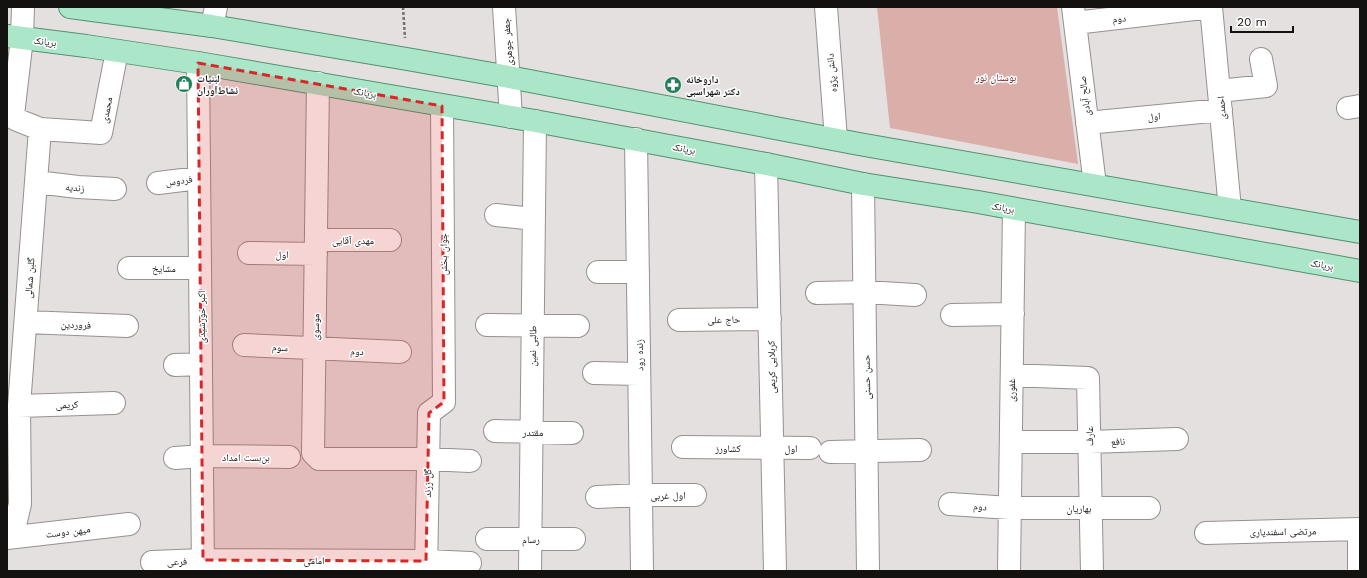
<svg xmlns="http://www.w3.org/2000/svg" width="1367" height="578" font-family="'Work Sans','Noto Naskh Arabic',sans-serif">
<rect width="100%" height="100%" fill="#e5e0e0"/>
<!-- green -->
<path fill="#daaea9" d="M 877,7 L 1057,7 L 1078,164 L 890,128 Z"/>
<g fill="none" stroke-linecap="round" stroke-linejoin="round">
<!-- minor casing -->
<g stroke="#969190" stroke-width="24">
<path id="minor" d="M 23,7 L 22,38 L 13,115 L 15,119 L 40,129 L 101,133 L 117,51
M 504,7 L 511,117
M 826,7 L 836,139
M 1073,7 L 1095,185
M 1211,7 L 1230,209
M 1075,23 L 1211,7
M 212,26 L 216,7
M 198,63 L 203,571
M 318,83 L 313,453 L 319,459 L 428,459 L 470,461
M 1219,91 L 1266,86 L 1261,59
M 1348,108 L 1360,106
M 1087,123 L 1221,110
M 636,139 L 642,571
M 766,164 L 775,571
M 36,182 L 78,187 L 115,189
M 158,183 L 199,178
M 863,184 L 868,571
M 496,215 L 534,219
M 316,240 L 390,240
M 249,253 L 316,254
M 129,268 L 200,268
M 598,272 L 638,272
M 817,293 L 865,292 L 915,295
M 952,315 L 1013,314
M 679,320 L 770,319
M 26,322 L 127,326
M 487,325 L 578,326
M 244,345 L 400,352
M 175,365 L 201,364
M 594,373 L 639,374
M 1012,375 L 1088,378 L 1092,571
M 19,406 L 114,403
M 495,431 L 572,433
M 1011,442 L 1089,442 L 1177,439
M 683,447 L 810,448
M 830,452 L 920,450
M 175,458 L 202,456 L 289,457
M 597,497 L 641,495 L 695,495
M 950,504 L 1010,508 L 1149,508
M 1359,529 L 1359,571
M 7,533 L 16,521 L 20,504 L 19,406 L 40,129
M 1206,533 L 1360,529
M 7,538 L 129,524
M 487,539 L 574,539
M 152,562 L 203,560 L 426,561 L 470,563
M 426,571 L 429,413 L 444,402 L 442,106
M 530,571 L 535,121
M 1009,571 L 1014,209"/>
</g>
<!-- major casing -->
<g stroke="#529171" stroke-width="24">
<path id="major" d="M 70,7 L 212,26 L 407,59 L 509,77 L 859,144 L 1360,232
M 7,36 L 86,46 L 198,63 L 535,121 L 766,164 L 863,184 L 978,202 L 1360,271"/>
</g>
<!-- path -->
<path stroke="#747171" stroke-width="2.5" stroke-dasharray="3 2" stroke-linecap="butt" d="M 403,7 L 405,38"/>
<!-- minor -->
<use href="#minor" stroke="#fff" stroke-width="22"/>
<!-- major -->
<use href="#major" stroke="#ace6c9" stroke-width="22"/>
</g>
<!-- marked area -->
<path fill="#d62828" fill-opacity="0.2" stroke="#d62828" stroke-width="3" stroke-dasharray="8 5" stroke-linejoin="round" d="M 198,63 L 442,106 L 444,402 L 429,413 L 426,561 L 203,560 Z"/>
<!-- icons -->
<defs>
<g id="shop-disc" transform="scale(0.9)"><circle r="9.5" fill="#228158" stroke="#fff"/><path d="M-5-2.5h2.3a2.7 3.5 0 0 1 5.4 0H5L5.5 6h-11ZM-1.5-2.5h3a1.5 2.3 0 0 0-3 0Z" fill="#fff"/></g>
<g id="pharmacy-disc" transform="scale(0.9)"><circle r="9.5" fill="#228158" stroke="#fff"/><path d="M-2-6h4v4h4v4h-4v4h-4v-4h-4v-4h4Z" fill="#fff"/></g>
</defs>
<g fill-rule="evenodd">
<use href="#shop-disc" x="184" y="84"/>
<use href="#pharmacy-disc" x="673" y="85"/>
</g>
<g text-anchor="middle" stroke-width="3" stroke-linejoin="round" paint-order="stroke">
<!-- street labels -->
<g font-size="10" fill="#131211" stroke="#fff">
<text transform="translate(1119 18) rotate(-7)" y="4">دوم</text>
<text transform="translate(45 41) rotate(7)" y="4">بریانک</text>
<text transform="translate(507 42) rotate(-94)" y="4">جعفر جوهری</text>
<text transform="translate(831 73) rotate(-95)" y="4">دانش پژوه</text>
<text transform="translate(365 92) rotate(10)" y="4">بریانک</text>
<text transform="translate(1084 96) rotate(-97)" y="4">صالح آبادی</text>
<text transform="translate(1221 108) rotate(-95)" y="4">احمدی</text>
<text transform="translate(106 110) rotate(-79)" y="4">محمدی</text>
<text transform="translate(1154 116) rotate(-6)" y="4">اول</text>
<text transform="translate(684 148) rotate(11)" y="4">بریانک</text>
<text transform="translate(179 180) rotate(-7)" y="4">فردوس</text>
<text transform="translate(75 187) rotate(5)" y="4">زندیه</text>
<text transform="translate(1003 207) rotate(10)" y="4">بریانک</text>
<text x="353" y="244">مهدی آقایی</text>
<text transform="translate(282 254) rotate(1)" y="4">اول</text>
<text transform="translate(443 254) rotate(-90)" y="4">جوان بخش</text>
<text transform="translate(1322 264) rotate(10)" y="4">بریانک</text>
<text x="164" y="272">مشایخ</text>
<text transform="translate(29 278) rotate(-86)" y="4">گلبن شمالی</text>
<text transform="translate(201 317) rotate(-90)" y="4">اکبر خورشیدی</text>
<text transform="translate(724 319) rotate(-1)" y="4">حاج علی</text>
<text transform="translate(76 324) rotate(2)" y="4">فروردین</text>
<text transform="translate(315 327) rotate(-89)" y="4">موسوی</text>
<text transform="translate(532 346) rotate(-89)" y="4">طالبی نمین</text>
<text transform="translate(280 347) rotate(3)" y="4">سوم</text>
<text transform="translate(357 351) rotate(2)" y="4">دوم</text>
<text transform="translate(639 355) rotate(-91)" y="4">زنده رود</text>
<text transform="translate(771 367) rotate(-91)" y="4">کربلایی کریمی</text>
<text transform="translate(866 377) rotate(-91)" y="4">حسن حسنی</text>
<text transform="translate(1011 390) rotate(-89)" y="4">غفوری</text>
<text transform="translate(67 404) rotate(-2)" y="4">کریمی</text>
<text transform="translate(533 432) rotate(1)" y="4">مقتدر</text>
<text transform="translate(1089 436) rotate(-91)" y="4">عارف</text>
<text transform="translate(1118 441) rotate(-3)" y="4">نافع</text>
<text x="728" y="452">کشاورز</text>
<text x="791" y="452">اول</text>
<text x="246" y="461">بن‌بست امداد</text>
<text transform="translate(427 483) rotate(-89)" y="4">گل زرند</text>
<text transform="translate(668 495) rotate(-1)" y="4">اول غربی</text>
<text transform="translate(980 506) rotate(4)" y="4">دوم</text>
<text x="1079" y="512">بهاریان</text>
<text transform="translate(68 531) rotate(-7)" y="4">میهن دوست</text>
<text transform="translate(1283 531) rotate(-1)" y="4">مرتضی اسفندیاری</text>
<text x="531" y="543">رسام</text>
<text x="314" y="564">امامی</text>
<text transform="translate(177 561) rotate(-2)" y="4">فرعی</text>
</g>
<!-- park labels -->
<g font-size="10" fill="#65201c" stroke="#fff">
<text x="996" y="81">بوستان نور</text>
</g>
<!-- poi labels -->
<g font-size="10" font-weight="bold" fill="#131211" stroke="#fff" text-anchor="start">
<text x="197" y="82">لبنیات<tspan x="197" dy="12">نشاط‌آوران</tspan></text>
<text x="686" y="83">داروخانه<tspan x="686" dy="12">دکتر شهراسبی</tspan></text>
</g>
</g>
<!-- border -->
<rect width="1367" height="578" fill="none" stroke="#131211" stroke-width="16"/>
<!-- scale -->
<path d="M1231 26v6h62v-6" fill="none" stroke="#131211" stroke-width="2"/>
<text x="1237" y="26" font-size="12" fill="#131211" stroke="#ffffff" stroke-width="3" paint-order="stroke">20 m</text>
</svg>
